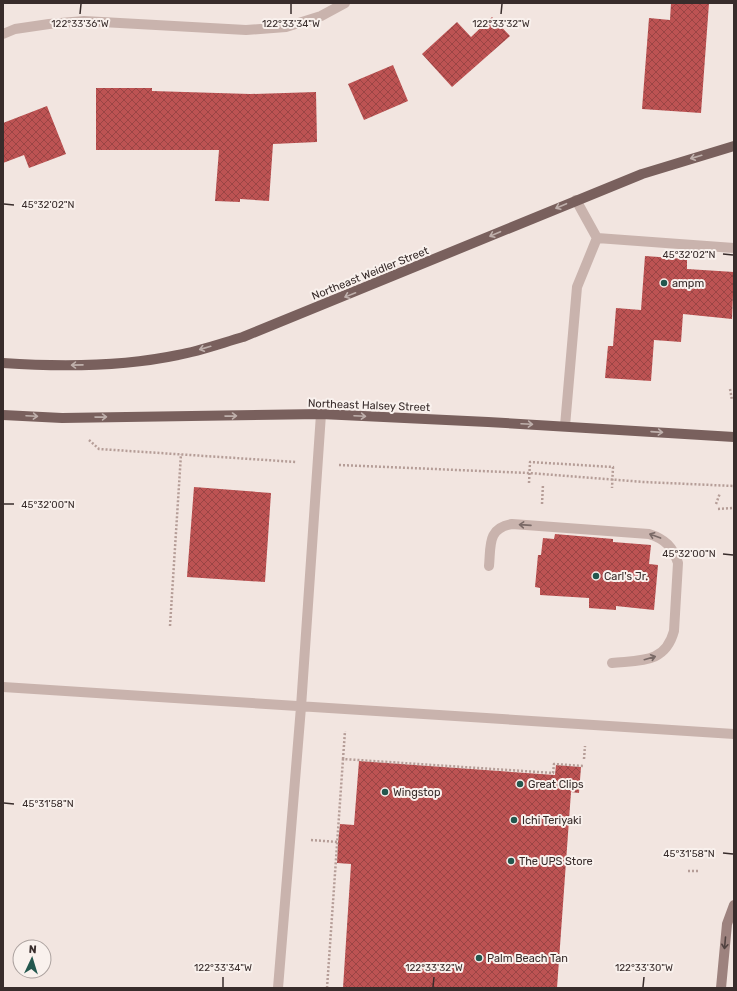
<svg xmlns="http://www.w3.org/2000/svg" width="737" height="991" font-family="Rubik,sans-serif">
<defs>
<pattern id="building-cross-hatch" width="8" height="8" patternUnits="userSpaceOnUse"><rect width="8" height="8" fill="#bd5353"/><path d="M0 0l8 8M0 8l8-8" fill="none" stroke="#9b4545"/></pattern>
</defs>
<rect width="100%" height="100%" fill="#f2e5e0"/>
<!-- building -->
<path fill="url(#building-cross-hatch)" d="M 671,3 L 709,3 L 701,113 L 642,109 L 649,18 L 670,20 Z
M 492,17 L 510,36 L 452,87 L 422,54 L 457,22 L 471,37 Z
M 393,65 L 408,101 L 364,120 L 348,84 Z
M 96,88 L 152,88 L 152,91 L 250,94 L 316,92 L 317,142 L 273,144 L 269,201 L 240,199 L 240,202 L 215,201 L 219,150 L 96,150 Z
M 47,106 L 66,154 L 29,168 L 24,155 L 3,163 L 3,123 Z
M 645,256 L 687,259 L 687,269 L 734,272 L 732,319 L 683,314 L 681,342 L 654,340 L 651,381 L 605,378 L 608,346 L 613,346 L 616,308 L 641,310 Z
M 194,487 L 271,493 L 265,582 L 187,577 Z
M 555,534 L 613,539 L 613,542 L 651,545 L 649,564 L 658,565 L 654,610 L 616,606 L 616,610 L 589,608 L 589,598 L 540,595 L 540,588 L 535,587 L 538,555 L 541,555 L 543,538 L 554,539 Z
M 359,761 L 555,775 L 556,765 L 581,767 L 579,793 L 571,792 L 557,988 L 343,988 L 351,864 L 337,863 L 338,842 L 340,824 L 354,825 Z"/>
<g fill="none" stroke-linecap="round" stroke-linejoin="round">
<!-- path -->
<path stroke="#b59d97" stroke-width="2.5" stroke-dasharray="2 2" stroke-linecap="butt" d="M 730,389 L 732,400
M 89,440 L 99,449 L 296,462
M 339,465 L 529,473 L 644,482 L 734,486
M 529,483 L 530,462 L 613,467 L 612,488
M 542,504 L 543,484
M 716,504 L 720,493
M 718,509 L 733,508
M 170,626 L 181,454
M 343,759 L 345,731
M 584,759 L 585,746
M 311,840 L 338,842
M 688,871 L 699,871
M 327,988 L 343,759 L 553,773 L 554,764 L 584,766"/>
<!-- service -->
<path stroke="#c9b3ad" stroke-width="10" d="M 597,238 L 734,248
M 565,426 L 577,287 L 597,238 L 576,200
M 489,566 C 491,546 487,528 512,524 L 649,534 C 665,539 673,547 678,563 L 674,631 C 665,664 640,660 612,663
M 3,687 L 734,734
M 278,988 L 301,707 L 321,414"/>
<!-- minor -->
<path stroke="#c9b3ad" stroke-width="10" d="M 3,34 L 15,29 L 49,24 L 84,21 L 246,30 L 286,27 L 321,16 L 345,3"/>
<!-- secondary -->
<path stroke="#9d827e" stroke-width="10" d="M 721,988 L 727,924 L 734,905"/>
<!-- primary -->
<path stroke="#79605d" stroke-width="10" d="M 3,363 C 61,367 121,367 178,355 C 200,351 222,343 243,337 L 642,174 L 734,146
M 3,415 L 62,418 L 321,414 L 488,422 L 734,437"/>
</g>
<!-- one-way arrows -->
<defs><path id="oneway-shaft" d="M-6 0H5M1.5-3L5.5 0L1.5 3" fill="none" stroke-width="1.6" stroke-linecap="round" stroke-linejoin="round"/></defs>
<g stroke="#bfb0ac">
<use href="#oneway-shaft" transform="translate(696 157) rotate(164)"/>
<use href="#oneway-shaft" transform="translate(561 206) rotate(157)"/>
<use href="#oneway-shaft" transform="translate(495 234) rotate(157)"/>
<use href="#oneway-shaft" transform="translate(350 295) rotate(158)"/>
<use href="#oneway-shaft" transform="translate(205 348) rotate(164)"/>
<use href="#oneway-shaft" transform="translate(77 365) rotate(179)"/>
<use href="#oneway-shaft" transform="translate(32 416) rotate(3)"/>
<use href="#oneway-shaft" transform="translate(231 416) rotate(-1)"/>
<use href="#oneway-shaft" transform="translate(360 416) rotate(3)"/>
<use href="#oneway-shaft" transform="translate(101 417) rotate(-1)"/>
<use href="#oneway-shaft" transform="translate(527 424) rotate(3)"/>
<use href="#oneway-shaft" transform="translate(657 432) rotate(4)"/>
</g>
<g stroke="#796966">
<use href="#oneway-shaft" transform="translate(525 525) rotate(-176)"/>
<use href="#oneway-shaft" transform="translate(655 536) rotate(-160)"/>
<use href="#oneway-shaft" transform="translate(650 658) rotate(-16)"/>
</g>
<use stroke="#514240" href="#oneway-shaft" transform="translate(725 943) rotate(95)"/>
<!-- ticks -->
<path fill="none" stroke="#382c2b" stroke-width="1.5" d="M 80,14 L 81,4M 291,14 L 291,4M 501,14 L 502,4M 4,204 L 14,205M 723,254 L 733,255M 4,504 L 14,504M 723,554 L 733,555M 4,803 L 14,804M 723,853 L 733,854M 223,987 L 223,977M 433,987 L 434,977M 643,987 L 644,977"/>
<!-- markers -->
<g fill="#23574e" stroke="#f9f1ed" stroke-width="1.5">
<circle cx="664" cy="283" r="4"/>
<circle cx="596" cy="576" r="4"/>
<circle cx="520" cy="784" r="4"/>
<circle cx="385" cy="792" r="4"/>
<circle cx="514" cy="820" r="4"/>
<circle cx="511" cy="861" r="4"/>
<circle cx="479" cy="958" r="4"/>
</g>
<g text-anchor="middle" stroke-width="4" stroke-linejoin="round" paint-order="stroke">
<!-- street labels -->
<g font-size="11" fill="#382c2b" stroke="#f9f1ed">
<text transform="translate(370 273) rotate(-22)" y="4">Northeast Weidler Street</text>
<text transform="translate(369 405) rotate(2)" y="4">Northeast Halsey Street</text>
</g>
<!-- poi labels -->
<g font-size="11" fill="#382c2b" stroke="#f9f1ed" text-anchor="start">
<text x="672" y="287">ampm</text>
<text x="604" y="580">Carl's Jr.</text>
<text x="528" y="788">Great Clips</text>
<text x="393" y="796">Wingstop</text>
<text x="522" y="824">Ichi Teriyaki</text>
<text x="519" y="865">The UPS Store</text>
<text x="487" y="962">Palm Beach Tan</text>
</g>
</g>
<g font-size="10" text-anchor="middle" fill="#382c2b" stroke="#f9f1ed" stroke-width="4" stroke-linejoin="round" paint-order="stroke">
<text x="80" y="27">122°33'36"W</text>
<text x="291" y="27">122°33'34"W</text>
<text x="501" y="27">122°33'32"W</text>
<text x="48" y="208">45°32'02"N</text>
<text x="689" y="258">45°32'02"N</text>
<text x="48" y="508">45°32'00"N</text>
<text x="689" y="557">45°32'00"N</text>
<text x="48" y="807">45°31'58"N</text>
<text x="689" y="857">45°31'58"N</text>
<text x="223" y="971">122°33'34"W</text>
<text x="434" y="971">122°33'32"W</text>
<text x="644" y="971">122°33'30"W</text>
</g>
<!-- border -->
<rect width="737" height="991" fill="none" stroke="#382c2b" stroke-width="8"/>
<!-- north arrow -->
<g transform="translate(32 959) rotate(4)"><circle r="19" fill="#f9f1ed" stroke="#aca29f"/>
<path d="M0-3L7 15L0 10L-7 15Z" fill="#23574e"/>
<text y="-6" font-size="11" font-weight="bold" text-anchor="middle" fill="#382c2b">N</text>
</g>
</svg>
